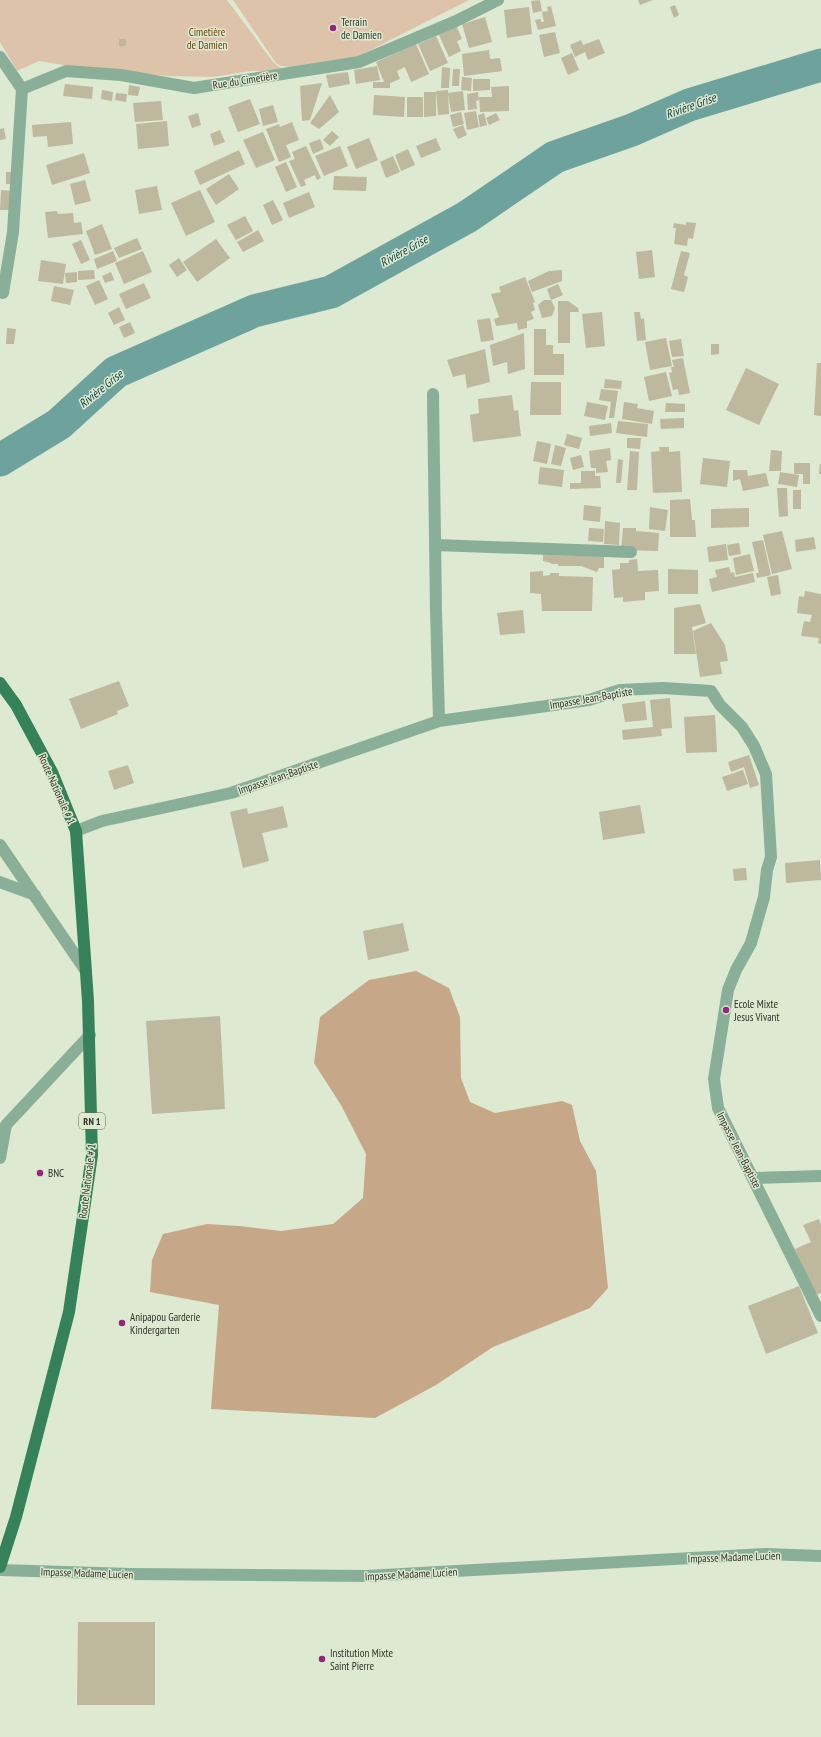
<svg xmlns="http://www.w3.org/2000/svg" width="821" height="1737" font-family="'PT Sans Narrow',sans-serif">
<rect width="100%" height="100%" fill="#dde9d0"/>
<!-- green -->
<path fill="#ddc3a9" d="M 0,0 L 227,0 L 274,63 L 285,71 L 251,71 L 212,77 L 168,76 L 76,67 L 39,61 L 17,71 L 0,42 Z
M 233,0 L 469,0 L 359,56 L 292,67 L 281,66 L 276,63 Z"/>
<!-- forest -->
<path fill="#c6a888" d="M 416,971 L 449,988 L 460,1017 L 461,1078 L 470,1102 L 495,1113 L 562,1101 L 572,1105 L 580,1141 L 596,1171 L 608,1288 L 590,1308 L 493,1347 L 436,1385 L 375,1418 L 211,1409 L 219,1305 L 150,1292 L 152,1260 L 163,1234 L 207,1224 L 239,1226 L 281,1231 L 333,1224 L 363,1198 L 366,1154 L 341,1105 L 314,1063 L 320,1017 L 369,980 Z"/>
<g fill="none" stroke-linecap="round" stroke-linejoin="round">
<!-- river -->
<path stroke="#6ea39d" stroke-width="33" d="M 0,460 L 59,424 L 116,372 L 254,311 L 331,292 L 467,217 L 555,157 L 632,130 L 689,105 L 821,65"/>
</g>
<!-- building -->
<path fill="#bdb89e" d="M 540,0 L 542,11 L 533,13 L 531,1 Z
M 638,0 L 653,0 L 640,5 Z
M 675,5 L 679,15 L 674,18 L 670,7 Z
M 551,6 L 556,26 L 538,30 L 535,20 L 541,19 L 541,22 L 544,22 L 542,12 L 548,11 L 547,7 Z
M 529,7 L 532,34 L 507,38 L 504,10 Z
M 485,17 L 492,42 L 469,48 L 462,24 Z
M 456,25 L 462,39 L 457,41 L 461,51 L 449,57 L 438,33 Z
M 555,32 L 560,53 L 544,57 L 539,35 Z
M 436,36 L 448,63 L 430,71 L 418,44 Z
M 119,39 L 126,39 L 126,46 L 119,46 Z
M 599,39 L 605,53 L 588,60 L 585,52 L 575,57 L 570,45 L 581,40 L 583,45 Z
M 416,44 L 429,74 L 411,82 L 405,67 L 397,71 L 400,79 L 390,83 L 390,88 L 373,88 L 373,82 L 384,82 L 376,62 Z
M 489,50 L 490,59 L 500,58 L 502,71 L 464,76 L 462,54 Z
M 572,53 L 579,70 L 568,75 L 561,58 Z
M 377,66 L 380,80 L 356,84 L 354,70 Z
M 442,67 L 450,68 L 449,88 L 441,88 Z
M 453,69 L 460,69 L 459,86 L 452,86 Z
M 348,72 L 350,84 L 329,88 L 326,75 Z
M 462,77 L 472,78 L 471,91 L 461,90 Z
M 473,79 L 490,79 L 490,90 L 473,91 Z
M 322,83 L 310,120 L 302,121 L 300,86 Z
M 65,84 L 93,87 L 92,99 L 63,96 Z
M 129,85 L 140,87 L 138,96 L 128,95 Z
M 509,86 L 509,111 L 480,112 L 479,97 L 492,97 L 491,87 Z
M 102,90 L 113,92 L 112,101 L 101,99 Z
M 448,90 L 449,114 L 438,115 L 436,91 Z
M 463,91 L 465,110 L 451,112 L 448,93 Z
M 424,92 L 436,92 L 436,116 L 424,117 Z
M 478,92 L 479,100 L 476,101 L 477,109 L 468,110 L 467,94 Z
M 116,93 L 127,94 L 126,102 L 115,100 Z
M 330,95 L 339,112 L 319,129 L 310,123 Z
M 374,95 L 405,97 L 404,117 L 373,115 Z
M 407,97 L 423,97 L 423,117 L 407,117 Z
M 250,99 L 260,124 L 238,132 L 228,107 Z
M 161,101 L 163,120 L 135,122 L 133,103 Z
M 273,105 L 278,122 L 263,126 L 259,109 Z
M 476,111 L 479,127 L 467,130 L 464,113 Z
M 461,112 L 464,124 L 453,127 L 450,115 Z
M 198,113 L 201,125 L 192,128 L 188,116 Z
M 484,113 L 487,125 L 480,127 L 478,115 Z
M 496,113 L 500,120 L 489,125 L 486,118 Z
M 167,121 L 169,146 L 138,149 L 136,124 Z
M 71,122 L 73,144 L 48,147 L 47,136 L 33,137 L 32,125 Z
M 292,122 L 299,140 L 286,145 L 291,157 L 279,162 L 266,129 L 279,124 L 280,127 Z
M 463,125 L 467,135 L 458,139 L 453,129 Z
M 4,128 L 6,139 L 0,140 L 0,129 Z
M 220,130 L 225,142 L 214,146 L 210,134 Z
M 332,131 L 339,137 L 330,146 L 323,140 Z
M 263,132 L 275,160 L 256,168 L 243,140 Z
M 369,138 L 378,160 L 356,169 L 347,147 Z
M 436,138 L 441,150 L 421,158 L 416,146 Z
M 320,139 L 324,149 L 313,154 L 309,143 Z
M 306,146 L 321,178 L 317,180 L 315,175 L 304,180 L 306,185 L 301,187 L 289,161 L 295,159 L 292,152 Z
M 340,146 L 348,166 L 324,176 L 315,156 Z
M 408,149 L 415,165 L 401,171 L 395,155 Z
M 239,150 L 245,164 L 200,185 L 194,171 Z
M 84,153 L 90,173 L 52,185 L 46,165 Z
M 393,156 L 400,172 L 386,178 L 380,162 Z
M 286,162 L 297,187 L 286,192 L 275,167 Z
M 6,172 L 15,172 L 14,184 L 6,184 Z
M 229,174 L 239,189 L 216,205 L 206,189 Z
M 334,176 L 367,177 L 366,191 L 333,190 Z
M 85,180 L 91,201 L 75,205 L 70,184 Z
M 157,186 L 162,210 L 139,214 L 135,190 Z
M 1,190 L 12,191 L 12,210 L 0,210 Z
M 200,190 L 215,222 L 186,236 L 171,203 Z
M 309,192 L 315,207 L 289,218 L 283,203 Z
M 273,200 L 283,220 L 272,225 L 263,205 Z
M 57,211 L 58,214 L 73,213 L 74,223 L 81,222 L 83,234 L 48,238 L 45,212 Z
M 245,216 L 253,231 L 236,240 L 227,225 Z
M 686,222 L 696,223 L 693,239 L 688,238 L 687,246 L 674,244 L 676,228 L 673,228 L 674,223 L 686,225 Z
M 102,224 L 112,249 L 95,255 L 86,231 Z
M 258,230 L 264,241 L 243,252 L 237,242 Z
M 137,238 L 142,249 L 119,258 L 114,248 Z
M 216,239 L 230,258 L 197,282 L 183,262 Z
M 81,240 L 90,260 L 81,264 L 72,244 Z
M 652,250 L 655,277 L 639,279 L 636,252 Z
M 113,251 L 117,261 L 97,269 L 94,259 Z
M 143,251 L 152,272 L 124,284 L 115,263 Z
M 681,251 L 690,253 L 684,275 L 688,277 L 684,292 L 671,289 Z
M 179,258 L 187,270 L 177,277 L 169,265 Z
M 41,260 L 66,264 L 63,284 L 38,281 Z
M 94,270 L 95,279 L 78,280 L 78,271 Z
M 562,270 L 562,281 L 532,292 L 528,281 L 549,271 Z
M 77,272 L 77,282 L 66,283 L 65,273 Z
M 111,272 L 114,280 L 105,283 L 102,276 Z
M 525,277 L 535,302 L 533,303 L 535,310 L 531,312 L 534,319 L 527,321 L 527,328 L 518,330 L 517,323 L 496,326 L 494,319 L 499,317 L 491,294 L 501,292 L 499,287 Z
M 99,280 L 108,299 L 95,305 L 86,286 Z
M 144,283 L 151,298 L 126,309 L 119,294 Z
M 558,284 L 563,295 L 551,300 L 547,289 Z
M 54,286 L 74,290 L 70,305 L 51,301 Z
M 544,300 L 551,300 L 555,308 L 552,316 L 542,318 L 538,305 Z
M 558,301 L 568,301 L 578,308 L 579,312 L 570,312 L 570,343 L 558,343 Z
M 119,307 L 125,320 L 114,325 L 108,313 Z
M 602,312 L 605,346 L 586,348 L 582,314 Z
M 634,312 L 640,312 L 641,319 L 644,318 L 646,340 L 637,341 Z
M 490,318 L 494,340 L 481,342 L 477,320 Z
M 130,322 L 135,333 L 124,338 L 119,327 Z
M 7,328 L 16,329 L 14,344 L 6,344 Z
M 534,329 L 546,329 L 546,345 L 553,345 L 553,354 L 564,354 L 564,375 L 534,375 Z
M 524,333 L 525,369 L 508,374 L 507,362 L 493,366 L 490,345 Z
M 666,338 L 672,366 L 650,370 L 645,342 Z
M 681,339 L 684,356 L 672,357 L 669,341 Z
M 711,344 L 719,344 L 719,354 L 711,355 Z
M 485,349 L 490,382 L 467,388 L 465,374 L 453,377 L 447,360 Z
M 683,358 L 690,393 L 679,395 L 678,389 L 673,390 L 669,373 L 672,372 L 671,367 L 674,367 L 672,360 Z
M 817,363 L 821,363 L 821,416 L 814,415 Z
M 746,368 L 779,384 L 759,425 L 726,410 Z
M 666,372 L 672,396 L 649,401 L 644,377 Z
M 605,379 L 622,381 L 621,389 L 604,388 Z
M 531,382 L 561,382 L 561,415 L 530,415 Z
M 601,389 L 618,391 L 614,418 L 609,418 L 611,402 L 599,400 Z
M 512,395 L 514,411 L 518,410 L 521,436 L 473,442 L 470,415 L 479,413 L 478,399 Z
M 587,402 L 608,406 L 605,420 L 584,416 Z
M 624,402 L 638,404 L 637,408 L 654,411 L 652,424 L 622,419 Z
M 666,403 L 685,404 L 685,412 L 665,412 Z
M 684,418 L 684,428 L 661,429 L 660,419 Z
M 618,421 L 648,424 L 647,437 L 616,433 Z
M 611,423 L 612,433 L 590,436 L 589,426 Z
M 567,434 L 582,438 L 579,449 L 564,445 Z
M 627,438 L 641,438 L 640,449 L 627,448 Z
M 537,441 L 551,444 L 547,464 L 533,461 Z
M 555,445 L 566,448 L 561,466 L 551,464 Z
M 659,447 L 669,447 L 669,452 L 680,451 L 682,492 L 653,493 L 651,452 L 660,451 Z
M 610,448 L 611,460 L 606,461 L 608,472 L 596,473 L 596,468 L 591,468 L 589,451 Z
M 771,450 L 782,451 L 781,471 L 769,471 Z
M 630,451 L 639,452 L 637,490 L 627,490 Z
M 581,455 L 584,467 L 573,470 L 570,458 Z
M 703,458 L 730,461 L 727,487 L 700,484 Z
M 618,459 L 623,460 L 621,483 L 616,483 Z
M 794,463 L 810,463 L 810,484 L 803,484 L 803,474 L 794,474 Z
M 820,464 L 821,464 L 821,474 L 819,474 Z
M 540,467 L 564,470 L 562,487 L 538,484 Z
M 733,470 L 747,470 L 748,476 L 766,473 L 769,486 L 743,491 L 740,479 L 733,481 Z
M 581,471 L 595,471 L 595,476 L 600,476 L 601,488 L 570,489 L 570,483 L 581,483 Z
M 780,472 L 799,475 L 797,487 L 778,484 Z
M 777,488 L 787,488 L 788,516 L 779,517 Z
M 793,490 L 801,490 L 801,509 L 793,509 Z
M 690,499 L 692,520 L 695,520 L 696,537 L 670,537 L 670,500 Z
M 584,505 L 601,507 L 600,522 L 583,520 Z
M 650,507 L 668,510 L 665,531 L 649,529 Z
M 749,508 L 749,527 L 711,528 L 711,509 Z
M 605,521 L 620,523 L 619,545 L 604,544 Z
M 589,528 L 604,529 L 603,542 L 588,541 Z
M 623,528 L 636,528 L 636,531 L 659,533 L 658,551 L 621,550 Z
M 782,531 L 792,569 L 772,574 L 763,535 Z
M 814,537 L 816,549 L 796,552 L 795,540 Z
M 763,540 L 771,575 L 757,578 L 756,573 L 759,573 L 752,542 Z
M 739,543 L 741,554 L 729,556 L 727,545 Z
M 726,544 L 728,560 L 709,562 L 707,547 Z
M 750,554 L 754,571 L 736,575 L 733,558 Z
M 543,555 L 604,556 L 604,568 L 599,568 L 597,572 L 581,566 L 558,566 L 558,564 L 551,564 L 551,563 L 543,561 Z
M 637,559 L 638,571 L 658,570 L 659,591 L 645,592 L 645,600 L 623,602 L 623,597 L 614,598 L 612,570 L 620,569 L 620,563 L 629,563 L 629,560 Z
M 729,567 L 731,573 L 734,572 L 735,577 L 753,573 L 755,582 L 712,592 L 709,579 L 717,577 L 715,570 Z
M 668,569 L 698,570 L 698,594 L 668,594 Z
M 543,571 L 543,576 L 550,575 L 550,573 L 559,573 L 559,576 L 593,577 L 592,611 L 542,611 L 541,594 L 530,593 L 530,572 Z
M 778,575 L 781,594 L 771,596 L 767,577 Z
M 805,591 L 821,594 L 821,644 L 818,643 L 819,638 L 801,636 L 804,621 L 810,622 L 812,615 L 797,613 L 799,596 L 804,597 Z
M 700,604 L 706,623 L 692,627 L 696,654 L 674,654 L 674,608 Z
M 523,610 L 525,633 L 500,635 L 497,613 Z
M 711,623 L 725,645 L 728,661 L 720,662 L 722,674 L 700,677 L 693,631 Z
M 119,681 L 129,706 L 117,711 L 118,714 L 81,729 L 69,699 Z
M 670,698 L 672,728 L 661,729 L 662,736 L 623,740 L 622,730 L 653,727 L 650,700 Z
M 645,701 L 647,720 L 625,722 L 622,704 Z
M 715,715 L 717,752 L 686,753 L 684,717 Z
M 749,755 L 759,785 L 750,788 L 744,767 L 731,772 L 728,762 Z
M 128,765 L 134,783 L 114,790 L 108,771 Z
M 743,770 L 748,784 L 727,791 L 722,777 Z
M 640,805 L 645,833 L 603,840 L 599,812 Z
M 283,806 L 288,827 L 262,833 L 269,861 L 243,868 L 230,812 L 247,808 L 248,814 Z
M 820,860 L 821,880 L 786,883 L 785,863 Z
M 746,868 L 747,880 L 734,881 L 733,869 Z
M 403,923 L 409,951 L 368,960 L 363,931 Z
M 220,1016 L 225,1109 L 152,1114 L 146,1021 Z
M 819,1219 L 821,1225 L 821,1293 L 815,1295 L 795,1249 L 811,1242 L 803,1225 Z
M 799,1286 L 818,1333 L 766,1354 L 748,1306 Z
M 78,1622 L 155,1622 L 155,1705 L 77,1705 Z"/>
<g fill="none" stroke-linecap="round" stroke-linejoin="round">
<!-- street -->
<path stroke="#8aaf98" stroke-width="12" d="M 0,57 L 22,89 L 66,71 L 121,75 L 194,88 L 359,62 L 456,21 L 498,0
M 3,293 L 13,232 L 22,89
M 433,394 L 436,610 L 439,721
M 435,545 L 631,552
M 76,831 L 102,821 L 231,793 L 439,721 L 589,700 L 620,690 L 663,688 L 711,691 L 720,705 L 742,727 L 754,746 L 766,774 L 771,857 L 767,870 L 764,897 L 751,943 L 736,970 L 728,990 L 714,1079 L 718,1108 L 821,1316
M 0,845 L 86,971
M 0,882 L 35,895
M 0,1158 L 6,1125 L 90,1035
M 753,1178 L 821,1176
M 0,1570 L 131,1574 L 366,1576 L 766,1554 L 821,1556"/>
<!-- primary -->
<path stroke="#358159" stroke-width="12" d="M 0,683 L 16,705 L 52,772 L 76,831 L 88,1001 L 92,1155 L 69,1312 L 16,1517 L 0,1567"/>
</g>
<!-- markers -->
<g fill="#98237f" stroke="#dde9d0" stroke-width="1.5">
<circle cx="333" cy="28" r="4"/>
<circle cx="726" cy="1010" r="4"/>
<circle cx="40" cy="1173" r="4"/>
<circle cx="122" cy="1323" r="4"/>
<circle cx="322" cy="1659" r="4"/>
</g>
<g text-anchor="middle" stroke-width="3" stroke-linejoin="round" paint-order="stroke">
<!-- shield labels -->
<rect fill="#dde9d0" stroke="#636a5b" stroke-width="1" x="79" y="1113" width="26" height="16" rx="3"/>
<g font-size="10" font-weight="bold" fill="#2f3329">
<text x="92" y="1125">RN 1</text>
</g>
<!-- poi labels -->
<g font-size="11" fill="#2f3329" stroke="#dde9d0" text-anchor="start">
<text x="341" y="26">Terrain<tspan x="341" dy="13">de Damien</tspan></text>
<text x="734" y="1008">Ecole Mixte<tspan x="734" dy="13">Jesus Vivant</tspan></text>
<text x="48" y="1177">BNC</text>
<text x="130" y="1321">Anipapou Garderie<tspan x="130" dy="13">Kindergarten</tspan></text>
<text x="330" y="1657">Institution Mixte<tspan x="330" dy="13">Saint Pierre</tspan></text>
</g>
<!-- park labels -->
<g font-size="11" fill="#683f05" stroke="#dde9d0">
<text x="207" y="36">Cimetière<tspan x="207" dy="13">de Damien</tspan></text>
</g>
<!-- street labels -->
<g font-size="11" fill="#2f3329" stroke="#dde9d0">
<text transform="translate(245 80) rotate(-9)" y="4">Rue du Cimetière</text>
<text transform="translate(591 698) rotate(-10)" y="4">Impasse Jean-Baptiste</text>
<text transform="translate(278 777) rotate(-19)" y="4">Impasse Jean-Baptiste</text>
<text transform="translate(57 789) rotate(66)" y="4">Route Nationale # 1</text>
<text transform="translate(739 1150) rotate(63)" y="4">Impasse Jean-Baptiste</text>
<text transform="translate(87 1181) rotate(-83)" y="4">Route Nationale # 1</text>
<text transform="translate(734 1557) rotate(-2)" y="4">Impasse Madame Lucien</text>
<text transform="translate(87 1573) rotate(2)" y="4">Impasse Madame Lucien</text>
<text transform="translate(411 1574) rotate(-3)" y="4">Impasse Madame Lucien</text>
</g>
<!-- water labels -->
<g font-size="12" font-style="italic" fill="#0c3e3a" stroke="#dde9d0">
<text transform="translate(691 106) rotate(-20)" y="4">Rivière Grise</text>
<text transform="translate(404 251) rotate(-29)" y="4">Rivière Grise</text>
<text transform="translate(101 389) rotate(-39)" y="4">Rivière Grise</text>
</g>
</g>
</svg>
